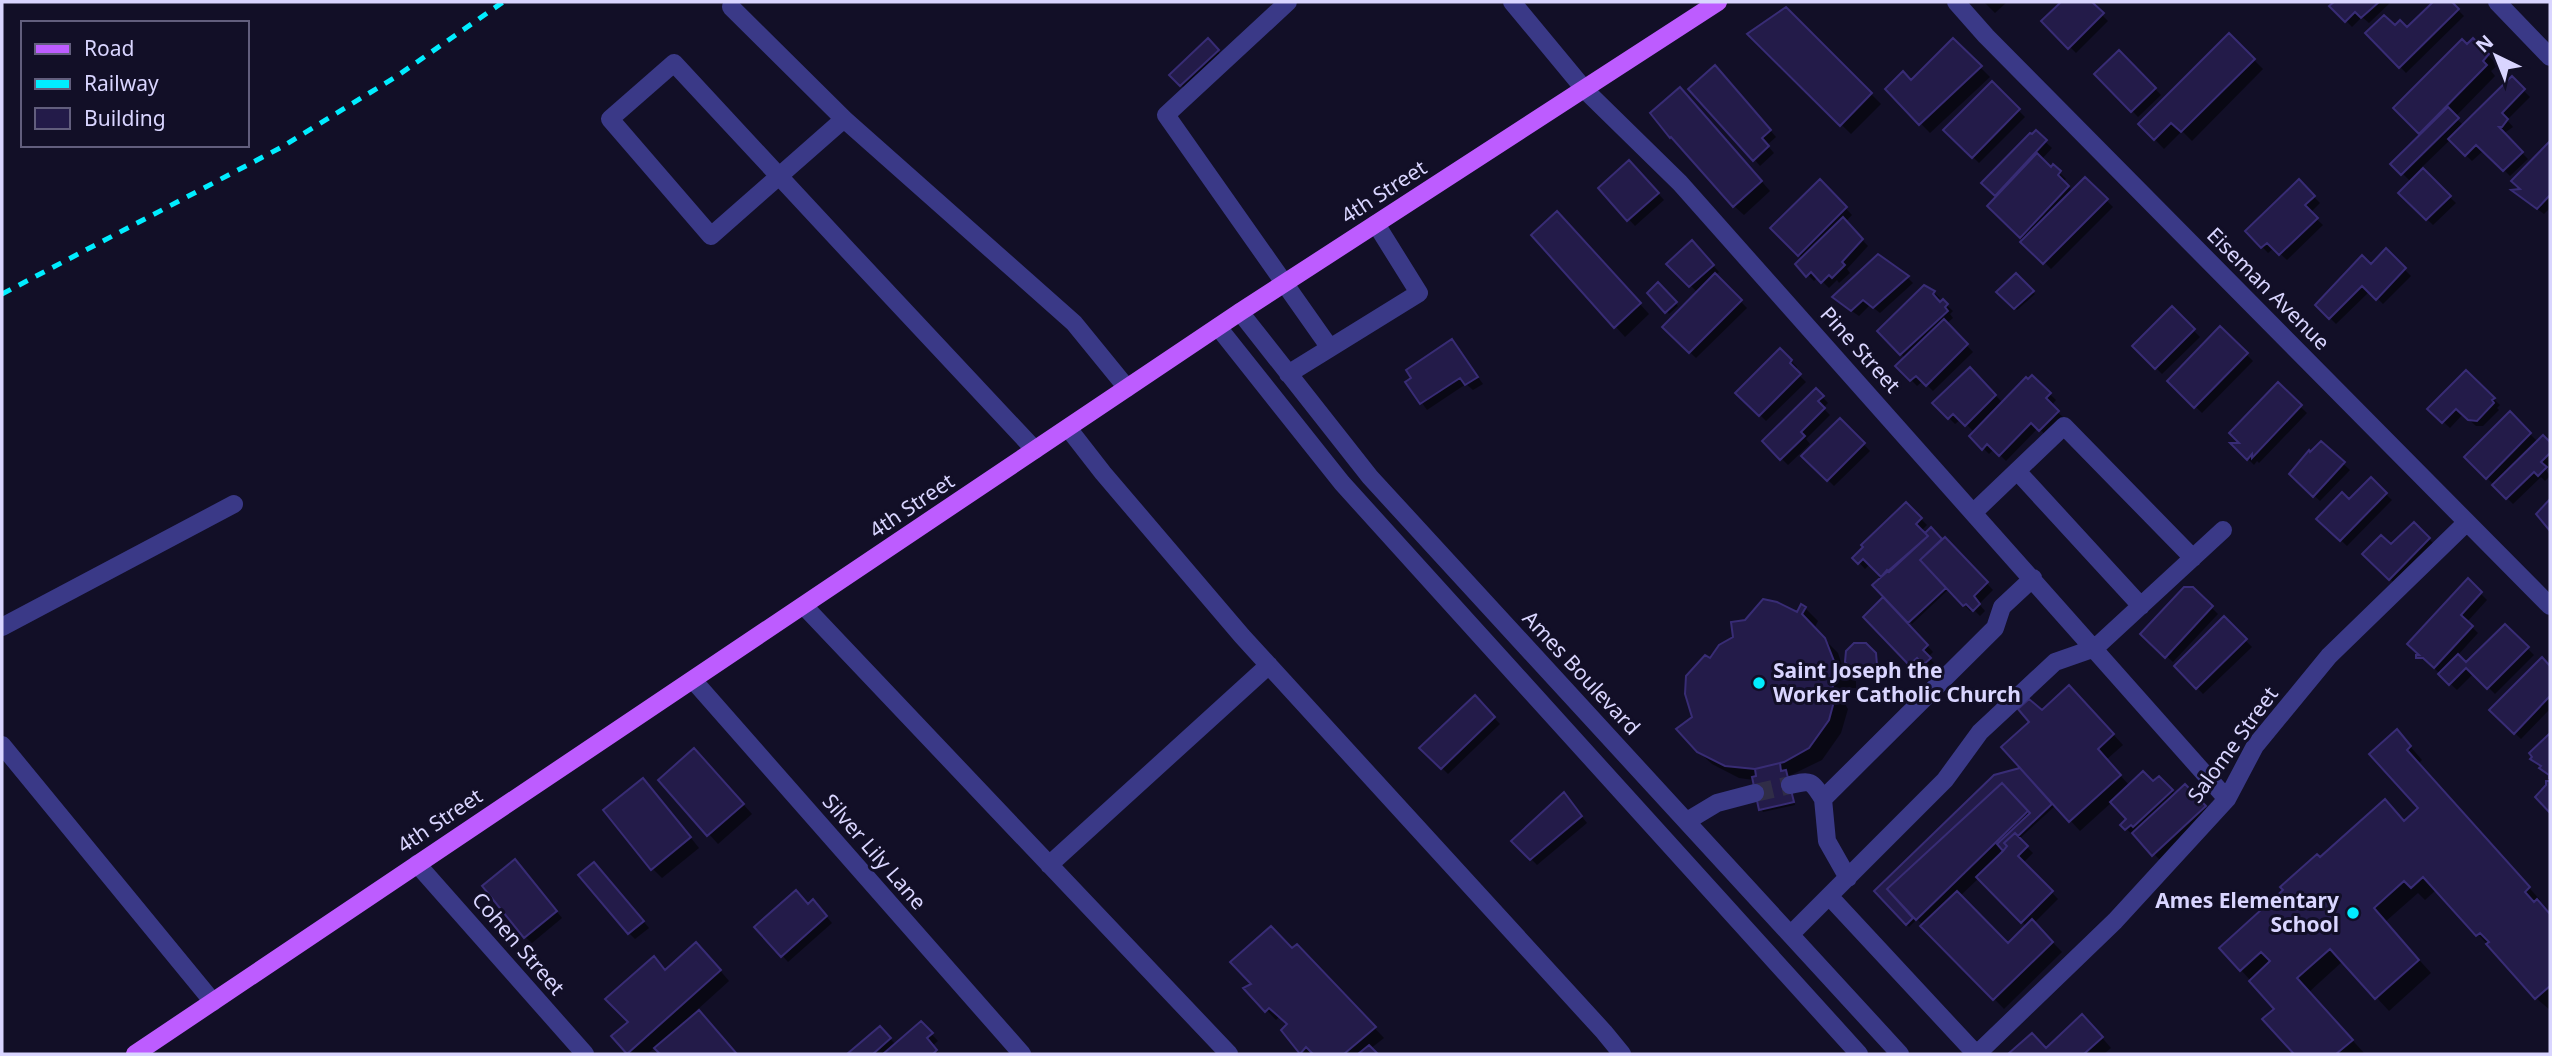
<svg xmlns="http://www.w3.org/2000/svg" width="2552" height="1056" font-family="'Noto Sans',sans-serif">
<rect width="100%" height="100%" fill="#120f27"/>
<!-- shadow -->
<path fill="#0007" fill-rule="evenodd" d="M 1984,2 L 2007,2 L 1995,13 Z
M 2063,2 L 2099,2 L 2094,7 L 2108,21 L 2076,53 L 2044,21 Z
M 2336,2 L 2391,2 L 2369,23 L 2362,17 L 2352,27 L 2332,6 Z
M 2435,2 L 2450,2 L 2464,16 L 2406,73 L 2367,33 L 2407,29 Z
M 1786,9 L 1881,104 L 1851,134 L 1749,34 Z
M 2229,35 L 2263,69 L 2192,141 L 2182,131 L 2164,149 L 2140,124 Z
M 1953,40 L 1990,77 L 1930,133 L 1887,89 L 1911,82 Z
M 1208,41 L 1220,54 L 1184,88 L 1172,75 Z
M 2473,41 L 2498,65 L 2491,71 L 2495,76 L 2455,117 L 2464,126 L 2512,79 L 2530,97 L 2507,120 L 2513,127 L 2503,134 L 2528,159 L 2510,176 L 2484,150 L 2472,161 L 2450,140 L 2420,169 L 2456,203 L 2433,225 L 2400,193 L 2411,182 L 2393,164 L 2422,135 L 2395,108 Z
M 2119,52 L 2161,95 L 2138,117 L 2097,74 Z
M 1721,74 L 1776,137 L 1767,145 L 1774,153 L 1760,166 L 1754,159 Z
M 1992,84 L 2025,117 L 1979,163 L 1945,130 Z
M 1690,99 L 1770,191 L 1744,215 L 1734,206 Z
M 2036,133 L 2052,148 L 2041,160 L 2051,170 L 2060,173 L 2066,179 L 2063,182 L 2073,191 L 2085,179 L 2113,207 L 2051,269 L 1989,206 L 1998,197 L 1984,183 Z
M 2550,143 L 2550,208 L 2544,214 L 2520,196 L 2524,190 L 2514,181 Z
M 1635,168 L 1664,200 L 1635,226 L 1600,188 Z
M 1820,181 L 1852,215 L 1845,222 L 1868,246 L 1847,269 L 1850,273 L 1839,283 L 1837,280 L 1829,288 L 1818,277 L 1814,281 L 1797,264 L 1803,259 L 1772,228 Z
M 2299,182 L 2320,203 L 2310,213 L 2323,225 L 2287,260 L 2274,248 L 2268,253 L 2247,231 Z
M 1566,223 L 1649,314 L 1625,337 L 1533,235 Z
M 1692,243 L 1719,272 L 1715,275 L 1747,308 L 1696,358 L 1664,327 L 1698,293 L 1669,264 Z
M 2386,251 L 2411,276 L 2383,304 L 2370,291 L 2336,324 L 2317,305 L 2371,266 Z
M 2016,276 L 2035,294 L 2017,310 L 1999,292 Z
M 1907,277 L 1913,283 L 1880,313 L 1870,305 L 1859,316 L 1840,303 Z
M 1658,285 L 1678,306 L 1669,314 L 1649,293 Z
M 1930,289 L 1940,298 L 1937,301 L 1940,304 L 1943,302 L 1953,311 L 1950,314 L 1953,318 L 1946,324 L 1973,352 L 1933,391 L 1923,381 L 1917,386 L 1898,366 L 1906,359 L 1879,331 Z
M 2172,309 L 2200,337 L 2162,374 L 2134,346 Z
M 2221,329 L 2253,361 L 2202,413 L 2169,381 Z
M 1452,341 L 1483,384 L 1473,390 L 1466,384 L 1427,410 L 1407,382 Z
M 1780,350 L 1797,367 L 1795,371 L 1806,382 L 1766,421 L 1738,393 Z
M 1970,370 L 2003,403 L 2032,377 L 2056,400 L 2051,406 L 2064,418 L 2047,436 L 2038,428 L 2006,461 L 1994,449 L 1989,454 L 1971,436 L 1975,433 L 1961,419 L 1955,424 L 1935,404 Z
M 2466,373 L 2500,405 L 2497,408 L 2499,410 L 2483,426 L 2476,426 L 2463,414 L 2450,428 L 2430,409 Z
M 2278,385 L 2307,413 L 2259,463 L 2257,461 L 2254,465 L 2234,445 L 2243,445 Z
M 1816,390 L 1828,403 L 1823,408 L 1830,415 L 1806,439 L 1810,444 L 1788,465 L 1764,441 Z
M 2510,414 L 2538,442 L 2543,437 L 2550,444 L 2550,466 L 2546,470 L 2550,476 L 2545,481 L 2541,477 L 2513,504 L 2466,457 Z
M 1840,420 L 1870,451 L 1834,486 L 1804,456 Z
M 2321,444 L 2350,470 L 2320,501 L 2291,474 Z
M 2371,480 L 2392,500 L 2347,546 L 2319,519 L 2349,502 Z
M 1906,504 L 1927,525 L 1921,531 L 1925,535 L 1931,530 L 1942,542 L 1945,539 L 1993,590 L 1979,604 L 1985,611 L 1980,616 L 1973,609 L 1970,611 L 1949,589 L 1912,624 L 1891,603 L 1889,605 L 1933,652 L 1928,657 L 1936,665 L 1930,670 L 1924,663 L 1916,670 L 1865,617 L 1886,598 L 1883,577 L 1870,564 L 1865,569 L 1855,558 Z
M 2414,524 L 2435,545 L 2396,585 L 2365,554 L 2391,546 Z
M 2468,581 L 2487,600 L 2467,622 L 2478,633 L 2457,656 L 2466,664 L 2505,626 L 2534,655 L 2495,694 L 2474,673 L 2457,690 L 2415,650 Z
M 2193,589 L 2218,614 L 2173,662 L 2143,634 Z
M 1805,608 L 1818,621 L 1814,629 L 1838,653 L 1843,668 L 1856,681 L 1856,688 L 1845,688 L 1845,704 L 1848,709 L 1841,733 L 1822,760 L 1789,776 L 1795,805 L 1763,812 L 1761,809 L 1754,780 L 1739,778 L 1712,764 L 1698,751 L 1694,717 L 1711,660 Z
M 2224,619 L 2252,647 L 2203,694 L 2176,666 Z
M 1874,654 L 1876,671 L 1871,677 L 1859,674 L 1846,661 Z
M 2542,660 L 2550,668 L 2550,709 L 2521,739 L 2491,710 Z
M 2079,697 L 2123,745 L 2106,760 L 2130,786 L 2153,783 L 2159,778 L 2176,795 L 2185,786 L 2210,813 L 2160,860 L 2134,834 L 2133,835 L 2122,825 L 2129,820 L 2112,802 L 2080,831 L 2056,805 L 2019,839 L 2033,853 L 2023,863 L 2058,899 L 2034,923 L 2062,952 L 2004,1009 L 1917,919 L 1909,927 L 1877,891 L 1995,777 L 2023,769 L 2042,712 ZM 1979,878 L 2027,927 L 2008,945 L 1960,896 Z
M 1475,698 L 1500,724 L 1448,774 L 1422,748 Z
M 2409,745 L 2422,760 L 2418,764 L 2541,901 L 2539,903 L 2550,915 L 2550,1010 L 2536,998 L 2437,889 L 2425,900 L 2418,893 L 2385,922 L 2431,973 L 2389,1011 L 2343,961 L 2309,992 L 2364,1053 L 2297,1054 L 2265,1019 L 2276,1009 L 2241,970 L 2320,860 L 2405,823 L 2421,809 L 2372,754 Z
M 703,760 L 752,814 L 718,844 L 660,780 Z
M 652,789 L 699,848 L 662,878 L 652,868 Z
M 1564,794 L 1587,823 L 1537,865 L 1514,841 Z
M 521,868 L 562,918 L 532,943 L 525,937 Z
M 600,870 L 649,928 L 635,939 L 629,933 Z
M 809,906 L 819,908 L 832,923 L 788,962 L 757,927 Z
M 1297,946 L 1384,1038 L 1370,1049 L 1375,1054 L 1302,1054 L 1283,1030 L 1289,1024 L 1280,1016 L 1276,1020 L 1246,989 Z
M 706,954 L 729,981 L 697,1010 L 736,1054 L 662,1054 L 656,1047 L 647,1054 L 629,1054 L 614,1036 L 630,1022 L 666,971 Z
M 921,1023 L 938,1041 L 932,1046 L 940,1054 L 849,1054 L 880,1028 L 896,1045 Z
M 2092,1026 L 2111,1048 L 2104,1054 L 2011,1054 L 2032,1035 L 2046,1050 Z"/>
<!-- building -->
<path fill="#231b49" stroke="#382c75" stroke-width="2" d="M 2061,2 L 2092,2 L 2104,13 L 2068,49 L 2041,21 Z
M 2334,2 L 2379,2 L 2361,18 L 2355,12 L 2345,22 L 2329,6 Z
M 2433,2 L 2452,2 L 2459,9 L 2399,68 L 2365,33 L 2384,15 L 2395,25 L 2400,20 L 2407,27 Z
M 1786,7 L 1872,93 L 1840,126 L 1747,34 Z
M 2229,33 L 2255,59 L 2181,132 L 2171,123 L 2154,140 L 2138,124 Z
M 1208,38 L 1219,50 L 1180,86 L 1169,75 Z
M 1953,38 L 1982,66 L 1919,125 L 1885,89 L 1903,71 L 1911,80 Z
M 2473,38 L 2489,54 L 2483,61 L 2487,65 L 2419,134 L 2393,108 L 2462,39 L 2467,44 Z
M 2119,50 L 2156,88 L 2131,112 L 2094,74 Z
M 1715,65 L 1771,130 L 1762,138 L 1769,146 L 1753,161 L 1688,89 Z
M 2512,76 L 2525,89 L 2502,113 L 2508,119 L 2502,127 L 2499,127 L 2523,152 L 2503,171 L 2476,145 L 2465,156 L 2448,139 Z
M 1992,81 L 2020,109 L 1972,158 L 1943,130 Z
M 1680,87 L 1762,181 L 1733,207 L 1671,137 L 1670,138 L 1650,113 Z
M 2448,107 L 2459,118 L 2401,175 L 2390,164 Z
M 2036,130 L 2047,140 L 1995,196 L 1981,183 L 2030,133 L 2032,134 Z
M 2550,141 L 2550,195 L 2537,209 L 2511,190 L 2520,189 L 2511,181 Z
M 2037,153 L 2051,167 L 2053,164 L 2061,171 L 2058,175 L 2069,186 L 2020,238 L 1987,206 Z
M 1629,160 L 1659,193 L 1627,221 L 1598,188 Z
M 2423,168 L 2451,196 L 2426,220 L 2398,193 Z
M 2085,177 L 2108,199 L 2043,264 L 2020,242 Z
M 1820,179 L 1847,207 L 1798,256 L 1770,228 Z
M 2299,179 L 2315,196 L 2305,205 L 2318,218 L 2279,255 L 2267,243 L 2261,248 L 2245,231 Z
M 1557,211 L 1641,303 L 1614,328 L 1531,235 Z
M 1843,217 L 1863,239 L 1842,262 L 1845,265 L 1832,278 L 1829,275 L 1821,283 L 1811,272 L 1806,277 L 1795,264 Z
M 1692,240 L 1714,265 L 1689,287 L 1666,264 Z
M 2386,248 L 2406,268 L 2376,300 L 2362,286 L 2329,319 L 2315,305 L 2362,255 L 2371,264 Z
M 1878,254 L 1909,276 L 1873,308 L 1863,300 L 1851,311 L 1832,297 Z
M 1715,273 L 1742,300 L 1689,353 L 1662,327 Z
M 2016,273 L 2034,291 L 2014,309 L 1996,292 Z
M 1658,282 L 1677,302 L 1665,313 L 1647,293 Z
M 1924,285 L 1935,291 L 1933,294 L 1940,302 L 1943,299 L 1948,304 L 1945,307 L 1948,311 L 1900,355 L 1877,331 Z
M 2172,306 L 2195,329 L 2155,369 L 2132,346 Z
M 1944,319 L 1968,344 L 1926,386 L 1916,376 L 1910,381 L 1895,366 Z
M 2220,326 L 2248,353 L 2194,408 L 2167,381 Z
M 1452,339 L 1478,377 L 1465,385 L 1460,378 L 1420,404 L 1405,382 L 1411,378 L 1406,370 Z
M 1780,348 L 1792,360 L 1790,363 L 1801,374 L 1759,416 L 1735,393 Z
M 1970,367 L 1996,395 L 1965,426 L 1953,414 L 1948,419 L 1932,403 Z
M 2466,370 L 2495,398 L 2492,400 L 2494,403 L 2477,421 L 2468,420 L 2456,409 L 2442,423 L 2427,409 Z
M 2032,375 L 2051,393 L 2046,398 L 2059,411 L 2039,431 L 2031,423 L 1999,456 L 1987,444 L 1982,450 L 1969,436 L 2026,377 L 2028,379 Z
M 2278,382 L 2302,405 L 2252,458 L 2252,454 L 2247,460 L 2230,443 L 2239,443 L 2229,433 Z
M 1816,388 L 1824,396 L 1818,401 L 1825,408 L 1801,432 L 1805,436 L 1780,460 L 1762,441 Z
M 2510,411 L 2531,433 L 2486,479 L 2464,457 Z
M 1840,418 L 1865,443 L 1827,481 L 1801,456 Z
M 2543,435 L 2550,442 L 2550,453 L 2541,462 L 2547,467 L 2538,476 L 2534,472 L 2506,499 L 2492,485 Z
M 2321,441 L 2345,462 L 2313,497 L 2289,474 L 2309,450 L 2310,452 Z
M 2371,477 L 2387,493 L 2340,541 L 2316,519 L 2342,492 L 2349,499 Z
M 2550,499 L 2550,531 L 2536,514 Z
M 1906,502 L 1922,518 L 1916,524 L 1928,536 L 1889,572 L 1887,570 L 1881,577 L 1863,559 L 1858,564 L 1852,558 L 1863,547 L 1861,545 Z
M 2414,522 L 2430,538 L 2389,580 L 2362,554 L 2381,535 L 2391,544 Z
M 1931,527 L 1942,539 L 1920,560 L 1946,588 L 1908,623 L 1872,585 L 1928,536 L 1925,533 Z
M 1945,537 L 1988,582 L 1974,596 L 1980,604 L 1973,611 L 1966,604 L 1963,606 L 1920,560 Z
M 2468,578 L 2482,592 L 2461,615 L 2473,626 L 2434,668 L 2423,658 L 2416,658 L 2416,655 L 2419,655 L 2407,644 Z
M 2184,587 L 2193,587 L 2213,606 L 2165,658 L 2140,634 Z
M 1883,597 L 1928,645 L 1923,650 L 1931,658 L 1923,665 L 1917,658 L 1909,665 L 1863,617 Z
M 1763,599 L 1777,602 L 1797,612 L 1801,604 L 1806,607 L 1802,614 L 1825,638 L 1836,666 L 1844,666 L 1844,676 L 1832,676 L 1833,689 L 1836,694 L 1829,720 L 1809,748 L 1784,762 L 1755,769 L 1725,766 L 1697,752 L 1676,729 L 1692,717 L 1685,694 L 1686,676 L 1705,655 L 1710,658 L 1719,645 L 1733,637 L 1731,622 L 1745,620 Z
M 2224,616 L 2247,639 L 2196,689 L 2174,666 Z
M 2505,624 L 2529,647 L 2487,689 L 2466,668 L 2449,685 L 2438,674 L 2458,654 L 2466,662 Z
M 1854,643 L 1866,643 L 1876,653 L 1877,665 L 1867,675 L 1854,672 L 1845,662 L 1846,651 Z
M 2542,657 L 2550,666 L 2550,696 L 2514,734 L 2489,710 Z
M 2069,685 L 2114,734 L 2098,749 L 2121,775 L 2069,822 L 2001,747 L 2029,722 L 2018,709 L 2029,699 L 2042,710 Z
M 1475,695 L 1495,717 L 1441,769 L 1419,748 Z
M 2397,729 L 2411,746 L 2407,750 L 2530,887 L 2525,892 L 2534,902 L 2537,899 L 2550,914 L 2550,986 L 2535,999 L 2486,944 L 2489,942 L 2480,933 L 2476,936 L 2423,877 L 2411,888 L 2404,881 L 2374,908 L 2419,960 L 2375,999 L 2330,949 L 2297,978 L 2353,1040 L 2336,1054 L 2294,1054 L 2262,1019 L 2274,1009 L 2249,981 L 2270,961 L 2261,952 L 2240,971 L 2219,948 L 2283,890 L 2280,887 L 2317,854 L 2320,857 L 2385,799 L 2404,821 L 2418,808 L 2369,754 Z
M 2550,733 L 2550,778 L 2549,778 L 2549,775 L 2539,768 L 2541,766 L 2530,759 L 2532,757 L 2529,753 Z
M 694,748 L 744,804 L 707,836 L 658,780 Z
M 1780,763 L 1781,771 L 1786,770 L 1794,802 L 1759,810 L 1752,777 L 1756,776 L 1755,769 Z
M 2020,768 L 2052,804 L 2018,836 L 2015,833 L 2004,843 L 2007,846 L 2003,851 L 1997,844 L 2030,813 L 2002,783 L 1887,889 L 1913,918 L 1906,925 L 1874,891 L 1994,775 Z
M 2143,771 L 2153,781 L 2159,776 L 2173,790 L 2133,827 L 2131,825 L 2125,830 L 2120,825 L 2126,819 L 2110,802 Z
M 643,778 L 691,837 L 651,870 L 603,810 Z
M 2546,781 L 2550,781 L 2550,813 L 2535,797 L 2546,785 Z
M 2002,783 L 2028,811 L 1916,920 L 1887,889 Z
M 2185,784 L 2206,806 L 2152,856 L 2132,833 Z
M 1564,792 L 1582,816 L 1530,860 L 1511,841 Z
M 2015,833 L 2028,846 L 2018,856 L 2053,891 L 2021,923 L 1976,877 L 2003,851 L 2007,846 L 2004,843 Z
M 515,859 L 557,911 L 524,938 L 482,886 Z
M 594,862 L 644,921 L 628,934 L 578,875 Z
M 796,890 L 808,904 L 813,899 L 827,916 L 781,957 L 754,927 Z
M 1957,891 L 2008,943 L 2032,919 L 2053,942 L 1993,1000 L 1920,926 Z
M 1271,926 L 1292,948 L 1297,944 L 1376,1027 L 1344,1054 L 1313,1054 L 1306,1047 L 1300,1054 L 1281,1030 L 1287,1024 L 1269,1008 L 1265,1012 L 1243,988 L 1251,984 L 1230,962 Z
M 696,942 L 721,970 L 627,1054 L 611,1036 L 628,1022 L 605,999 L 654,956 L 665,970 Z
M 699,1010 L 737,1054 L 660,1054 L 654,1048 Z
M 2082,1014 L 2103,1037 L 2084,1054 L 2008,1054 L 2032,1033 L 2046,1048 Z
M 921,1021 L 933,1033 L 927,1038 L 937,1050 L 933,1054 L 883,1054 Z
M 880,1026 L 891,1038 L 873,1054 L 847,1054 Z
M 1369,1045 L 1378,1054 L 1358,1054 Z"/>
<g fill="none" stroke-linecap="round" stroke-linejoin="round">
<!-- minor-tunnel -->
<path stroke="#302d47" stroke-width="18" stroke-dasharray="18 9" stroke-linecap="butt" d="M 1755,793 L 1790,785"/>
<!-- minor -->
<path stroke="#3a3987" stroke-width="18" d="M 1288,2 L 1166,115 L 1330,348
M 1512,2 L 1585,90 L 1680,183 L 2227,799
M 1956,2 L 1986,36 L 2550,606
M 2497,2 L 2550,57
M 731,7 L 844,119 L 711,236 L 610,119 L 674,63 C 794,192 914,322 1035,450
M 844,119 L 1074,323 L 1127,388
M 1240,312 L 1370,477 L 1900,1054
M 1218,327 L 1342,483 L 1859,1054
M 1288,374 L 1419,293 L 1376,224
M 1068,428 L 1103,473 L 1242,636 L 1604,1032 L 1622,1054
M 2017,471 L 2141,606
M 1974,512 L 2064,426 L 2193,558
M 804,606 L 1229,1054
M 2,627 L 234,504
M 693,680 L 1022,1054
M 2,745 L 213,1002
M 1790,785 C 1811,780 1811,780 1823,799
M 1687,821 L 1717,803 L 1755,793
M 417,864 L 585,1054
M 1049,865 L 1269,665
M 1848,878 L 1827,841 L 1823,799 L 1995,628 L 2002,607 L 2033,578
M 1830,897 L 1976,1054
M 1791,934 L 1945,780 L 1980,732 L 2055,662 L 2095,648 L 2223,530
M 1977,1054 L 2115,921 L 2227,799 L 2255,746 L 2329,656 L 2467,522"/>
<!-- major -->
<path stroke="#bd5cff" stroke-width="18" d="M 135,1054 L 1240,312 L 1718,2"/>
<!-- rail -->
<path stroke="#01edff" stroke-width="5" stroke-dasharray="10 9" stroke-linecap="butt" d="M 2,294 L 280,148 L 397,76 L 503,2"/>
</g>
<!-- markers -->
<g fill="#01edff" stroke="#120f27" stroke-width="2.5">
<circle cx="1759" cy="683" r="7"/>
<circle cx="2353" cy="913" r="7"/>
</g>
<g text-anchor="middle" stroke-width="6" stroke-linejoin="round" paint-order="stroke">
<!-- street labels -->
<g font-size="21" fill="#d9d5ff" stroke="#120f27">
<text transform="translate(1384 192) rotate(-33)" y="7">4th Street</text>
<text transform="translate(2268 289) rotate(45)" y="7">Eiseman Avenue</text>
<text transform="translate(1860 350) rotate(48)" y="7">Pine Street</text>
<text transform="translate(912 506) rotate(-34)" y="7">4th Street</text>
<text transform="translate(1581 673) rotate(47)" y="7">Ames Boulevard</text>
<text transform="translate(2233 745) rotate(-54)" y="7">Salome Street</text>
<text transform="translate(440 821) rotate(-34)" y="7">4th Street</text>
<text transform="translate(874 852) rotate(49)" y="7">Silver Lily Lane</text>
<text transform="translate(518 944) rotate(49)" y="7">Cohen Street</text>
</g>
<!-- poi labels -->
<g font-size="21" font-weight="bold" fill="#d9d5ff" stroke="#120f27" text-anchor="start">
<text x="1773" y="678">Saint Joseph the<tspan x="1773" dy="24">Worker Catholic Church</tspan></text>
<text x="2339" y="908" text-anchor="end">Ames Elementary<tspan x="2339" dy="24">School</tspan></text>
</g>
</g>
<!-- border -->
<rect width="2552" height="1056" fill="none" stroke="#d9d5ff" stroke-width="7"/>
<!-- legend -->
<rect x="21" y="21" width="228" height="126" fill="#120f27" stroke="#625e7d" stroke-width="2"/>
<rect x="35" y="44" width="35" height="10" fill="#bd5cff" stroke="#625e7d" stroke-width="2"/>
<text x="84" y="56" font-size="21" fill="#d9d5ff">Road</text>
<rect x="35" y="79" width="35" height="10" fill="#01edff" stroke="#625e7d" stroke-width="2"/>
<text x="84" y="91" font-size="21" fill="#d9d5ff">Railway</text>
<rect x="35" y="108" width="35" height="21" fill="#231b49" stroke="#625e7d" stroke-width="2"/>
<text x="84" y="126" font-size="21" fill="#d9d5ff">Building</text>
<!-- north arrow -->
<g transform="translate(2496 56) rotate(317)" stroke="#120f27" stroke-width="5" paint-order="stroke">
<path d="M0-5L12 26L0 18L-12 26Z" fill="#d9d5ff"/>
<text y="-10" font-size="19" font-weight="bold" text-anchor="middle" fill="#d9d5ff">N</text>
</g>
</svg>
